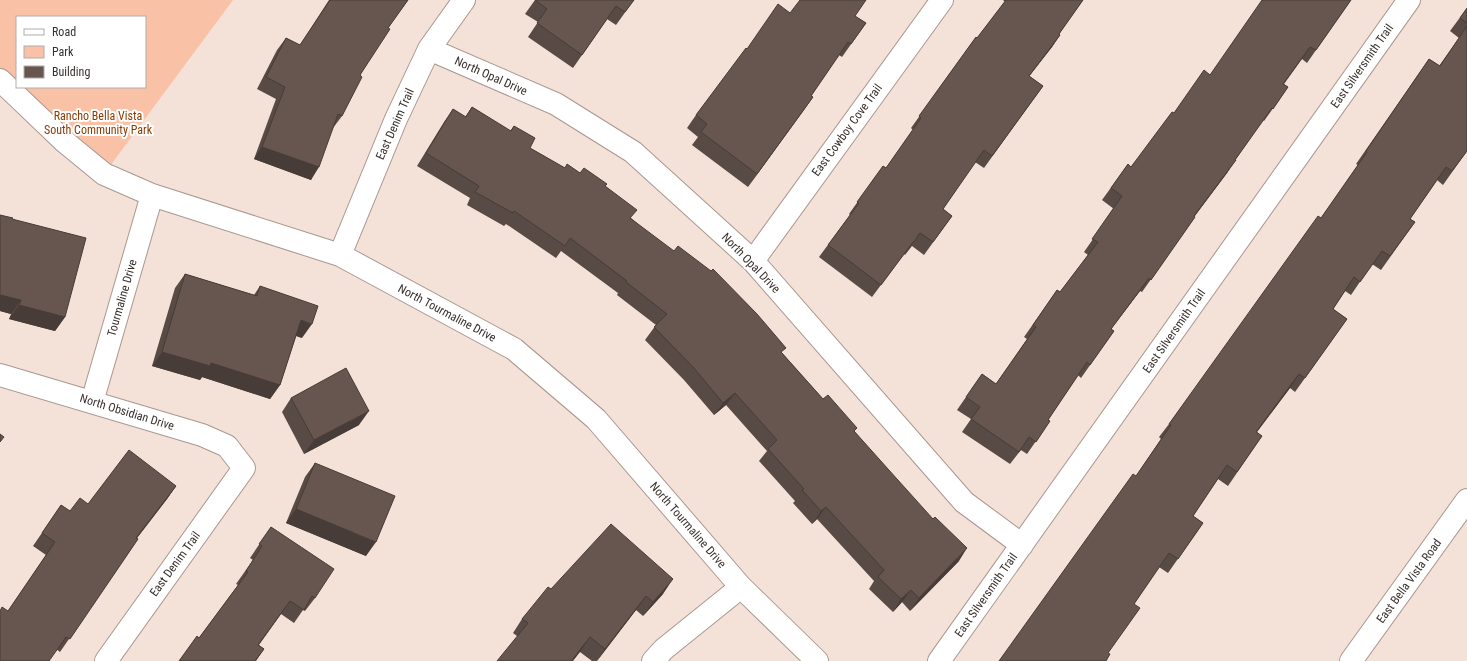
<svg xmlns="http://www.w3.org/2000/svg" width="1467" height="661" font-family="'Roboto Condensed',sans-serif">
<rect width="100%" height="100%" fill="#f4e1d8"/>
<!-- green -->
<path fill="#f9c2a6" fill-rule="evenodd" d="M 0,0 L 233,0 L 104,174 L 0,80 ZM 17,17 L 145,17 L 145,87 L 17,87 Z"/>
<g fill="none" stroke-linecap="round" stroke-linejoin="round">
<!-- minor casing -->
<g stroke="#a99890" stroke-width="24">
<path id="minor" d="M 429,49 L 556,104 L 633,152 L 753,261 L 964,502 L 1022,545
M 0,80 L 65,142 L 104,174 L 152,195 L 340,255 L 514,349 L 596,419 L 741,587 L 817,661
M 340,255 L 396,119 L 429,49 L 464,0
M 753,261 L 942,0
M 0,375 L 202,435 L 227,446 L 244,468 L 106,661
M 92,402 L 152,195
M 653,661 L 664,649 L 741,587
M 939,661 L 1409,0"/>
</g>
<!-- tertiary casing -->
<g stroke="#a99890" stroke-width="24">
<path id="tertiary" d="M 1351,661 L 1467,500"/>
</g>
<!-- minor -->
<use href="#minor" stroke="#fff" stroke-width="22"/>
<!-- tertiary -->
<use href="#tertiary" stroke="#fff" stroke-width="22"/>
</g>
<!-- wall -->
<path fill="#584a44" d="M 329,0 L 408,0 L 388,28 L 360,75 L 342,116 L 333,128 L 311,180 L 254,159 L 276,99 L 257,89 L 277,50 L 286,38 L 300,45 Z
M 535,0 L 634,0 L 616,25 L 607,19 L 573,68 L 528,37 L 538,22 L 525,14 Z
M 1003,0 L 1083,0 L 1059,34 L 1060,35 L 1052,47 L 1029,76 L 1043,86 L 984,168 L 975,162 L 943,209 L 952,216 L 924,255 L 912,246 L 905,255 L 904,254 L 872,297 L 819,257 L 850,215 L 849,214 L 883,166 L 886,168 L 913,130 L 911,128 L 976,37 L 977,38 L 1005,2 Z
M 1351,0 L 1307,63 L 1302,59 L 1284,84 L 1288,87 L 1264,121 L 1263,120 L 1235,160 L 1227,173 L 1194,217 L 1195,217 L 1142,292 L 1140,291 L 1111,329 L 1114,331 L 1081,378 L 1078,375 L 1048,420 L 1050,421 L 1027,454 L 1021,450 L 1010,464 L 962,432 L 971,419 L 957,410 L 982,374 L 996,384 L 1027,339 L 1024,337 L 1057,290 L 1060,292 L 1088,255 L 1084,252 L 1114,209 L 1102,200 L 1128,164 L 1131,167 L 1174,113 L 1210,75 Z
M 1467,8 L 1467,151 L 1443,185 L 1437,180 L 1410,219 L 1415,222 L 1381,270 L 1372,264 L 1351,295 L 1345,291 L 1333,309 L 1347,319 L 1295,392 L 1290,388 L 1257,432 L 1262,436 L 1228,486 L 1218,479 L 1193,516 L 1203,523 L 1168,573 L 1159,567 L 1134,604 L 1108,653 L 1136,476 L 1161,439 L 1159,437 L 1169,424 L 1321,218 L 1358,165 L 1356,164 L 1429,59 L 1439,66 L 1459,38 L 1450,31 Z
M 855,16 L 866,23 L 842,57 L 839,55 L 811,96 L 813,97 L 748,187 L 692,145 L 698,137 L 687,128 L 696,115 L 747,49 Z
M 472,107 L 510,131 L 514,126 L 530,148 L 565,168 L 580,173 L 605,186 L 631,218 L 782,353 L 823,399 L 857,428 L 854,431 L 959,561 L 910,611 L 902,602 L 893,612 L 869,589 L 874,581 L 817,519 L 812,524 L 793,503 L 795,501 L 759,461 L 767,451 L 726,405 L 714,415 L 684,380 L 645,340 L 656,325 L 617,295 L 618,293 L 561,251 L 556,258 L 506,224 L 504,226 L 467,205 L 470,198 L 417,166 L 444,122 L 453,109 L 465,117 Z
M 0,215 L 12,219 L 65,317 L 55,331 L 9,319 L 11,314 L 0,311 Z
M 185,274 L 254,295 L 260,286 L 302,338 L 296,336 L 280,385 L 270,399 L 202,377 L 200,380 L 152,366 L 175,288 Z
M 291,398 L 359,425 L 304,454 L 282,412 Z
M 315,463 L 366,556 L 286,523 L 305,477 Z
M 176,486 L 167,499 L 137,538 L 138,539 L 60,652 L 8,611 L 46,555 L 33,546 L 61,505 L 70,511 L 88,504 Z
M 271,527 L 315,598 L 305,611 L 303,610 L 294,623 L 281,614 L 259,645 L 264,649 L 256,661 L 179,661 L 199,638 L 238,585 L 236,584 L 253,560 L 250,558 Z
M 551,589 L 663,594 L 643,616 L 636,610 L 597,661 L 592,661 L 580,652 L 517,636 L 513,633 L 522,619 Z"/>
<!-- shaded-wall -->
<path fill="#473c37" d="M 1060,35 L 1052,47 L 1020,88 L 1029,76 Z
M 813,97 L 804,110 L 748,187 L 757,174 Z
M 262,147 L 319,167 L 311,180 L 254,159 Z
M 1236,160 L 1227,173 L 1185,229 L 1194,216 Z
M 1149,278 L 1140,291 L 1102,341 L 1111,329 Z
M 0,295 L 21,300 L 11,314 L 0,311 Z
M 19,305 L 65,317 L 55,331 L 9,319 Z
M 301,320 L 312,324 L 302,338 L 291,334 Z
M 162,352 L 211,363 L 280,385 L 270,399 L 202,377 L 200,380 L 152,366 Z
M 1299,374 L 1290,388 L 1247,445 L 1256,432 Z
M 735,393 L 726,405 L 714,415 L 723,403 Z
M 369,411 L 359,425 L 304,454 L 314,440 Z
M 176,486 L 167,499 L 127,551 L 136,538 Z
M 826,507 L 817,519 L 812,524 L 821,511 Z
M 296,509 L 376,542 L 366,556 L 286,523 Z
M 967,548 L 959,561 L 910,611 L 919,598 Z
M 673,579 L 663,594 L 643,616 L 653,602 Z
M 911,590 L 902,602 L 893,612 L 901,599 Z
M 646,596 L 636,610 L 597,661 L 605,649 Z
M 590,637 L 580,652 L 573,661 L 571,661 Z"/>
<!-- building -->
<path fill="#66564f" stroke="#473c37" d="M 330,0 L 408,0 L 388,28 L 390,29 L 360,75 L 362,77 L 342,116 L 338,114 L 319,167 L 262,147 L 285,87 L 266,77 L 286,38 L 300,45 Z
M 535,0 L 634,0 L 625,12 L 616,6 L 582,55 L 537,23 L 547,9 Z
M 800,0 L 866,0 L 855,16 L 866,23 L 851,44 L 848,42 L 811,96 L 813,97 L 757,174 L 701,132 L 707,124 L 696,115 L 746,48 L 747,49 L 778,4 L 790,13 Z
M 1006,0 L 1083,0 L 1059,34 L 1060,35 L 1029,76 L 1043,86 L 992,156 L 984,150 L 943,209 L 952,216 L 933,242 L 920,233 L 914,242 L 913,242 L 881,285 L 828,245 L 859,203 L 857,202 L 883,166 L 886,168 L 921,118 L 919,116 L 976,37 L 977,38 Z
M 1262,0 L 1351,0 L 1316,50 L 1310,47 L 1283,84 L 1288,87 L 1273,109 L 1272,108 L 1235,160 L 1236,160 L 1194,216 L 1195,217 L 1151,280 L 1149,278 L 1111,329 L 1114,331 L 1090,365 L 1087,362 L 1048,420 L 1050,421 L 1036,442 L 1029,437 L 1019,452 L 971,419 L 980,407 L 966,397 L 982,374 L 996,384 L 1036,327 L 1033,325 L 1057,290 L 1060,292 L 1098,242 L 1092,239 L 1122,196 L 1111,188 L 1128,164 L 1131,167 L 1172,112 L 1174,113 L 1204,70 L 1210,75 Z
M 1467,8 L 1467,23 L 1460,18 Z
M 1467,26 L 1467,151 L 1452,171 L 1446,167 L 1410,219 L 1415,222 L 1390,256 L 1382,251 L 1360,282 L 1354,277 L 1333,309 L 1347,319 L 1305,378 L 1299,374 L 1256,432 L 1262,436 L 1237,472 L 1227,465 L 1193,516 L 1203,523 L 1178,559 L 1169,553 L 1134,604 L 1140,608 L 1108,653 L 1110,654 L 1106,661 L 999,661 L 1133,474 L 1136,476 L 1171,425 L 1169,424 L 1318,216 L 1321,218 L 1367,152 L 1366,151 L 1429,59 L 1440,66 Z
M 472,107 L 511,131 L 514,126 L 535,138 L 530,148 L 565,168 L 567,164 L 580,173 L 584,168 L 607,184 L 605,186 L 637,210 L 630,218 L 674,251 L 678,246 L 711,271 L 713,269 L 757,314 L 786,348 L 781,352 L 823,399 L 828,395 L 857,428 L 854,431 L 888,469 L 933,519 L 935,517 L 967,548 L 919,598 L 911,590 L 901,599 L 878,577 L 884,570 L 826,507 L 821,511 L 802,490 L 804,489 L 768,449 L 777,440 L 735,393 L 723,403 L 693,367 L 654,327 L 667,314 L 626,282 L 627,281 L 570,238 L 565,246 L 514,211 L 513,213 L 475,192 L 479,186 L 426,153 L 453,109 L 466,117 Z
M 0,215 L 13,218 L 12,219 L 86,238 L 65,317 L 19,305 L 21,300 L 0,295 Z
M 185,274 L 257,296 L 260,286 L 318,306 L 312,324 L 301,320 L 280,385 L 211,363 L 210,366 L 162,352 Z
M 346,368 L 369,411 L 314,440 L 291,398 Z
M 0,434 L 4,437 L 0,442 Z
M 129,450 L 176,486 L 136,538 L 138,539 L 70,639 L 66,637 L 49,661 L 0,661 L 0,611 L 2,607 L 8,611 L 55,542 L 42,533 L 61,505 L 70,511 L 80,498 L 88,504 Z
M 315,463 L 395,496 L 376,542 L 296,509 Z
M 611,524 L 673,579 L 653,602 L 646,596 L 605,649 L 590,637 L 571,661 L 497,661 L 528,623 L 522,619 L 548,587 L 551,589 Z
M 271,527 L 334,569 L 315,598 L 312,596 L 304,610 L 290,601 L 258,645 L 264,649 L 255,661 L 179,661 L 197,636 L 199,638 L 248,572 L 246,571 L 262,546 L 259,544 Z"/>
<g text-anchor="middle" stroke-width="4" stroke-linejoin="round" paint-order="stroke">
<!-- street labels -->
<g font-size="12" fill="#37302d" stroke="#fff">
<text transform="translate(1362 66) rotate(-55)" y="4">East Silversmith Trail</text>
<text transform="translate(491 76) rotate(24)" y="4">North Opal Drive</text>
<text transform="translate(395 124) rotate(-66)" y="4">East Denim Trail</text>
<text transform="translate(847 130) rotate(-54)" y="4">East Cowboy Cove Trail</text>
<text transform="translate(751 263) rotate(46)" y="4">North Opal Drive</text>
<text transform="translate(122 298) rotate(-74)" y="4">Tourmaline Drive</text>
<text transform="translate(447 313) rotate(28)" y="4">North Tourmaline Drive</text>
<text transform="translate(1174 331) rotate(-55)" y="4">East Silversmith Trail</text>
<text transform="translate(127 412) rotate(17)" y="4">North Obsidian Drive</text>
<text transform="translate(688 525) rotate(49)" y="4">North Tourmaline Drive</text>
<text transform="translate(175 564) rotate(-54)" y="4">East Denim Trail</text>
<text transform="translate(1409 581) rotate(-54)" y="4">East Bella Vista Road</text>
<text transform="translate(986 595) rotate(-55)" y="4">East Silversmith Trail</text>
</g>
<!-- park labels -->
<g font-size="12" fill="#8b3b02" stroke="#fff">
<text x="98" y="120">Rancho Bella Vista<tspan x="98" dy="14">South Community Park</tspan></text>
</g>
</g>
<!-- legend -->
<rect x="16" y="16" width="130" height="72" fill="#ffffff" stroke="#afacab"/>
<rect x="24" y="29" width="20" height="6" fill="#ffffff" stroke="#afacab"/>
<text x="52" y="36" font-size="12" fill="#37302d">Road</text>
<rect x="24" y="46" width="20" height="12" fill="#f9c2a6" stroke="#afacab"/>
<text x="52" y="56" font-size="12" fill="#37302d">Park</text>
<rect x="24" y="66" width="20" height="12" fill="#66564f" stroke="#afacab"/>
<text x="52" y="76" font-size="12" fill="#37302d">Building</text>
</svg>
